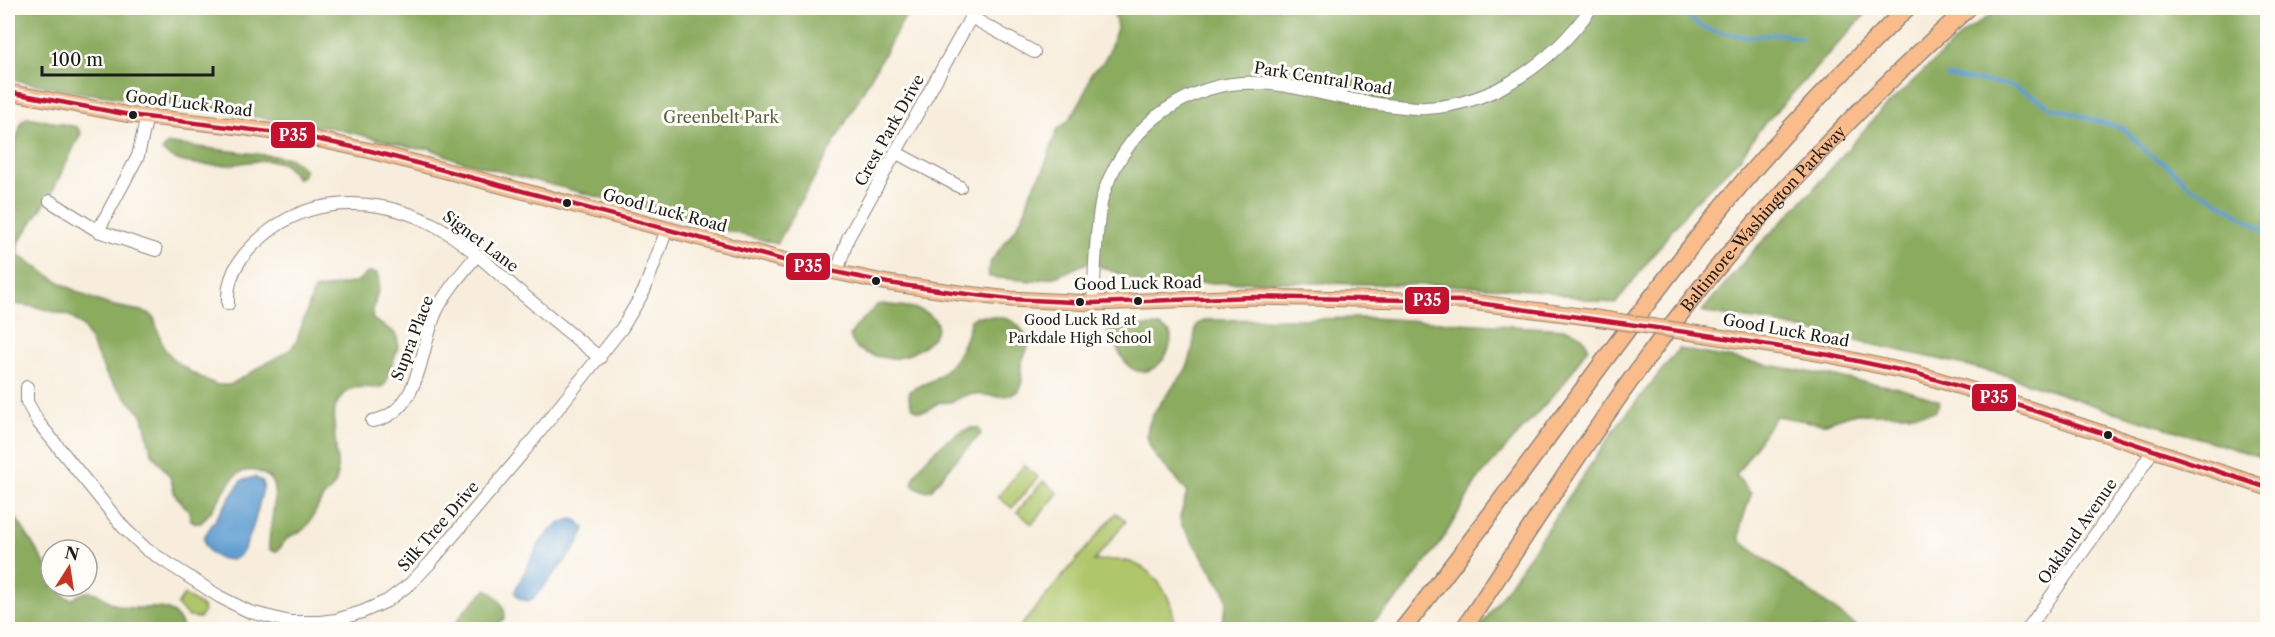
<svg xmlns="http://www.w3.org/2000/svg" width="2275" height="637" font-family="'Libre Caslon Text',serif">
<rect width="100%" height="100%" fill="#fdfcf7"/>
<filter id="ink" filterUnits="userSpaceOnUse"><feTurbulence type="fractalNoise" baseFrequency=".0167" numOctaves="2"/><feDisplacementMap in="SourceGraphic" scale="12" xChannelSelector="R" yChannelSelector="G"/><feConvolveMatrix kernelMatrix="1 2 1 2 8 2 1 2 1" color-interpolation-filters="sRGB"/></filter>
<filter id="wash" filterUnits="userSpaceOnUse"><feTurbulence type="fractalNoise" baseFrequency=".008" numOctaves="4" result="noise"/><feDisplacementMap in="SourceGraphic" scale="24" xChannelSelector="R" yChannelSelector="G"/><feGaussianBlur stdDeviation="1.35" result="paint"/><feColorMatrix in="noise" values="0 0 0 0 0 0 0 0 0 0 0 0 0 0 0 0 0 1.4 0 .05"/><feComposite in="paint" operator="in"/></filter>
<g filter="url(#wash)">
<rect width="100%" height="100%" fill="#f8eddc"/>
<!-- green -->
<path fill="#afc66b" stroke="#667144" stroke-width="1.5" d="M 1024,465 L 1038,477 L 1012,508 L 998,497 Z
M 1043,481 L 1058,493 L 1032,524 L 1017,512 Z
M 1116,513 L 1126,521 L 1094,561 C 1104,560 1116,559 1127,561 C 1156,569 1176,600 1174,629 L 1018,629 Z
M 184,595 L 203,607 L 204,611 L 200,618 L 189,617 L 177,605 Z"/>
<!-- forest -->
<path fill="#8bab5f" stroke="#54643e" stroke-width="1.5" d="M 8,8 L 910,8 L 777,244 L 457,160 L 429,148 L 418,149 L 328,127 L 70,91 L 8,79 Z
M 1108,8 L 1871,8 L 1759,130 L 1741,157 L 1691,206 L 1616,303 L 1600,302 L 1545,291 L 1470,286 L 1269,282 L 1144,284 L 1089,262 L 1055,277 L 1031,281 L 989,277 L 988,271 L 991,261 L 1018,225 L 1026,208 L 1031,191 L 1043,171 L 1057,130 L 1070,119 L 1085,93 L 1092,72 L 1103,62 L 1109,51 L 1117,28 L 1115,16 Z
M 2001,8 L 2267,8 L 2267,459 L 2111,411 L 2008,376 L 1952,362 L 1770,322 L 1717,315 L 1702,311 L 1753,251 L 1809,194 L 1878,114 L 1965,32 Z
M 28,117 L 77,127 L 81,133 L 51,194 L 17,245 L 19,255 C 46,274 75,294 107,304 C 120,308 135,309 149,313 L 154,318 L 163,347 L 174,360 L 194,374 L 217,385 L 230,385 L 291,349 L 297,340 L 314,290 L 356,282 L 369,272 L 377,273 C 383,288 372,303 372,318 C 378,325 388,326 394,333 C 404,344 392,361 389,372 C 387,377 388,382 384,385 C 374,395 349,373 335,408 C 331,420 339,459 337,477 C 336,488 328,491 322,499 C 316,509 312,522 303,530 C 298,534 291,534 287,539 C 282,543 282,549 275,552 L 269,549 C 268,529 277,505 274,488 C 273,480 267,475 259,472 C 236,465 228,485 218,501 C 213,509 207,516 201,523 L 195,523 L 190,519 L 189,511 L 175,495 L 170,477 L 151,452 L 143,416 L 108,378 L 84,328 L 70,316 L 37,307 L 8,303 L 8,231 C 13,211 4,191 8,171 C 11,154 17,137 22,121 Z
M 172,144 L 291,158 L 305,170 L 304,175 L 298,179 C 292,174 289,166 281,163 C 263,157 243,164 225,165 C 204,165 179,166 162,151 L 166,145 Z
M 883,304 C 895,306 909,306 920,310 C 960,325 920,354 897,358 C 887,359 878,357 869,354 C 858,350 854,347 850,336 C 855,323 868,317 877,305 Z
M 977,316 C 995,317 1013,315 1023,332 C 1026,336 1028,340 1028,345 C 1028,352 1021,358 1021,367 C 1020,376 1026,386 1016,392 C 1005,400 984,394 971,394 C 959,395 955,405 940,402 C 934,404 930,411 923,411 C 912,413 907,399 910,391 C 915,387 921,385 927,383 C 953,371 965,346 971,320 Z
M 1372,318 L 1566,329 C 1578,333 1583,335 1588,347 L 1565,382 L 1478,479 L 1443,539 L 1399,597 L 1366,629 L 1220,629 L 1227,602 L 1225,592 L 1181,524 L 1180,517 L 1187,492 C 1177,475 1154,462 1148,440 C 1141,418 1176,387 1186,369 C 1194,355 1193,339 1197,324 L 1207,320 Z
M 1159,326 L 1170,332 C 1176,352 1151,382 1131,368 C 1123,362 1122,356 1117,348 C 1114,342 1108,340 1107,333 L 1116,327 Z
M 1679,349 L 1899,388 L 1940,401 L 1935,412 L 1911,414 L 1852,414 L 1823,424 L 1776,416 L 1736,475 L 1751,494 L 1741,525 L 1740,541 L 1861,629 L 1479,629 L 1619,423 Z
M 971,428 L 978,428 L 981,434 L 952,464 L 931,490 L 924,491 L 912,485 C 915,463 951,434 971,428 Z
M 8,505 L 51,573 L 51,586 L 58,586 C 61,594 64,598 73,599 C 98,580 100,603 123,607 C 148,612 172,597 184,629 L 8,629 Z
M 487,589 C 498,597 505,605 505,618 L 490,629 L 452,629 L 464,611 Z"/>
<!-- water -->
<path fill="#609fd2" stroke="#3e5e77" stroke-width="1.5" d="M 254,477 L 263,482 L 263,488 C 258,508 253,533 243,551 C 233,569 202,556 204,537 L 241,481 Z
M 572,519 L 578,521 L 585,529 L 575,549 L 534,598 L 528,601 L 520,599 L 515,593 L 516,588 C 530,565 542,524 572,519 Z"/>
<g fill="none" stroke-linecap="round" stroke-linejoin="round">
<!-- stream -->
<path stroke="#609fd2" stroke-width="4" d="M 1678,8 L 1699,25 L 1712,31 L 1747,37 L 1780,34 L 1802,39
M 1947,76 L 2008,85 L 2028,93 L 2051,107 L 2124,129 L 2151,156 L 2166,164 L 2191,187 L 2209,196 L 2268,233"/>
</g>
</g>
<g filter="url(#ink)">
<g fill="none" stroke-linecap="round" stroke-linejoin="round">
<!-- minor casing -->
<g stroke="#8a847c" stroke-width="14">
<path id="minor" d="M 971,17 L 1034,52
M 895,152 L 960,187
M 50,201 L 98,231 L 156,250
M 98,231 L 138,156 L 147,116
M 837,272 L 848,238 L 976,8
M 1093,303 C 1095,272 1095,230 1102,199 C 1110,169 1132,136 1156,117 C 1241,52 1302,98 1395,106 C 1405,107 1416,109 1426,108 C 1493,105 1554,61 1591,8
M 228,304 C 226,270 246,249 272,229 C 321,193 389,199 440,228 C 467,244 491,267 515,288 C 543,311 571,334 600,358
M 27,387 L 27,402 L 38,422 L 124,528 L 146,549 L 220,597 L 250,612 L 290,622 L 320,622 L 336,620 L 362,612 L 387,601 L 411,583 L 430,563 L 521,455 L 622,328 L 644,291 L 667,229
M 372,421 C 421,414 420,347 436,312 C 446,291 462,273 477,255
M 2027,630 L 2134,480 L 2153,450"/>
</g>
<!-- major casing -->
<g stroke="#8a847c" stroke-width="17">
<path id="major" d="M 8,92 L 130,115 L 232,126 L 302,136 L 371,151 L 802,265 L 888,283 L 959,293 L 1010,299 L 1093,303 L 1252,297 L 1464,301 L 1596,318
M 1707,335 L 1829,355 L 1918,374 L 1978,392 L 2268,488"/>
</g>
<!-- highway casing -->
<g stroke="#8a847c" stroke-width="19">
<g id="highway">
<path d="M 1402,630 C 1509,496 1604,354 1711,221 C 1771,145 1838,76 1907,8"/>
<path id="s1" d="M 1463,630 C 1521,543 1577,454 1638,370 C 1734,238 1847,116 1968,8"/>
</g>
</g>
<!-- minor -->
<use href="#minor" stroke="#fff" stroke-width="12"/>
<!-- major -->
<use href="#major" stroke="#f9bc8a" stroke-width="15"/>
<!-- highway -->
<use href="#highway" stroke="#f9bc8a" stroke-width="16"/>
<!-- major-bridge casing -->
<g stroke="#8a847c" stroke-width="17" stroke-linecap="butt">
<path id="major-bridge" d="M 1596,318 L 1707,335"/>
</g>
<!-- major-bridge -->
<use href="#major-bridge" stroke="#f9bc8a" stroke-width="15"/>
<!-- bus-1 casing -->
<g stroke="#fdfcf7" stroke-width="9">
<path id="bus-1" d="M 8,92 L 130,115 L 302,136 L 371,151 L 802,265 L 888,283 L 959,293 L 1010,299 L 1093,303 L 1252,297 L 1464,301 L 1707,335 L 1829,355 L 1918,374 L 1978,392 L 2268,488"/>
</g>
<!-- bus-1 -->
<use href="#bus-1" stroke="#c8102e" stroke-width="4.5"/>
</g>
</g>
<!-- markers -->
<g fill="#1c1c1c" stroke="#fdfcf7" stroke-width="2">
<circle cx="133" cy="115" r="5"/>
<circle cx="567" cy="203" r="5"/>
<circle cx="876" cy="281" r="5"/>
<circle cx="1138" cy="301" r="5"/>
<circle cx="1080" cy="302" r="5"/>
<circle cx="2108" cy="435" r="5"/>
</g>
<g text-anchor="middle" stroke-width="6" stroke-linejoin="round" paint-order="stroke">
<!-- bus labels -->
<g font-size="14" fill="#1c1c1c" stroke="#fdfcf7">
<text x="1080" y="325">Good Luck Rd at<tspan x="1080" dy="18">Parkdale High School</tspan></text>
</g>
<!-- street labels -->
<g font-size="16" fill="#1c1c1c" stroke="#fdfcf7">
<text transform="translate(1323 78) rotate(9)" y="6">Park Central Road</text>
<text transform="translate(189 103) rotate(7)" y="6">Good Luck Road</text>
<text transform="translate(889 130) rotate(-61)" y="6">Crest Park Drive</text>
<text transform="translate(665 210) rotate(15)" y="6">Good Luck Road</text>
<text dy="6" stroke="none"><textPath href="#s1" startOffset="510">Baltimore-Washington Parkway</textPath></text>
<text transform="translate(481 241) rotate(37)" y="6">Signet Lane</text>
<text transform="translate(1138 283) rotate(-1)" y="6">Good Luck Road</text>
<text transform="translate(1786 330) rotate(10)" y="6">Good Luck Road</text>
<text transform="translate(412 338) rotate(-69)" y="6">Supra Place</text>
<text transform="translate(438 526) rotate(-49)" y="6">Silk Tree Drive</text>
<text transform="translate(2077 531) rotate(-55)" y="6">Oakland Avenue</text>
</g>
<!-- park labels -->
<g font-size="16" fill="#57603c" stroke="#fdfcf7">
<text x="721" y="123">Greenbelt Park</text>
</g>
</g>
<g stroke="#fdfcf7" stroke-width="2">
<rect x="270" y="121" width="46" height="28" rx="6" fill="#c8102e"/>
<rect x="785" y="252" width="46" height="29" rx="6" fill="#c8102e"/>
<rect x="1404" y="286" width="46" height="29" rx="6" fill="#c8102e"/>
<rect x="1971" y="383" width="46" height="29" rx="6" fill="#c8102e"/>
</g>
<g font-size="16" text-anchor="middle" font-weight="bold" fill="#fff">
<text x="293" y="141">P35</text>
<text x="808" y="272">P35</text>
<text x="1427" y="306">P35</text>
<text x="1994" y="403">P35</text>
</g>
<!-- margin -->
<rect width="2275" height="637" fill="none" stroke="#fdfcf7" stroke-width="30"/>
<!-- north arrow -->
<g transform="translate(69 568) rotate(12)"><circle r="28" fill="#fdfcf7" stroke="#a3a29f" stroke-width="1.5"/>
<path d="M0-4.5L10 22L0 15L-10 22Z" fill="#c8321e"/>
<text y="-9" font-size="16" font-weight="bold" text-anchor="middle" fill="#1c1c1c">N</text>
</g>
<!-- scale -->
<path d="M42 66v9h171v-9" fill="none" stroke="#1c1c1c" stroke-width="3"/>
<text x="51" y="66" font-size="18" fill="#1c1c1c" stroke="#fdfcf7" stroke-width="4.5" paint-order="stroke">100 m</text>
</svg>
